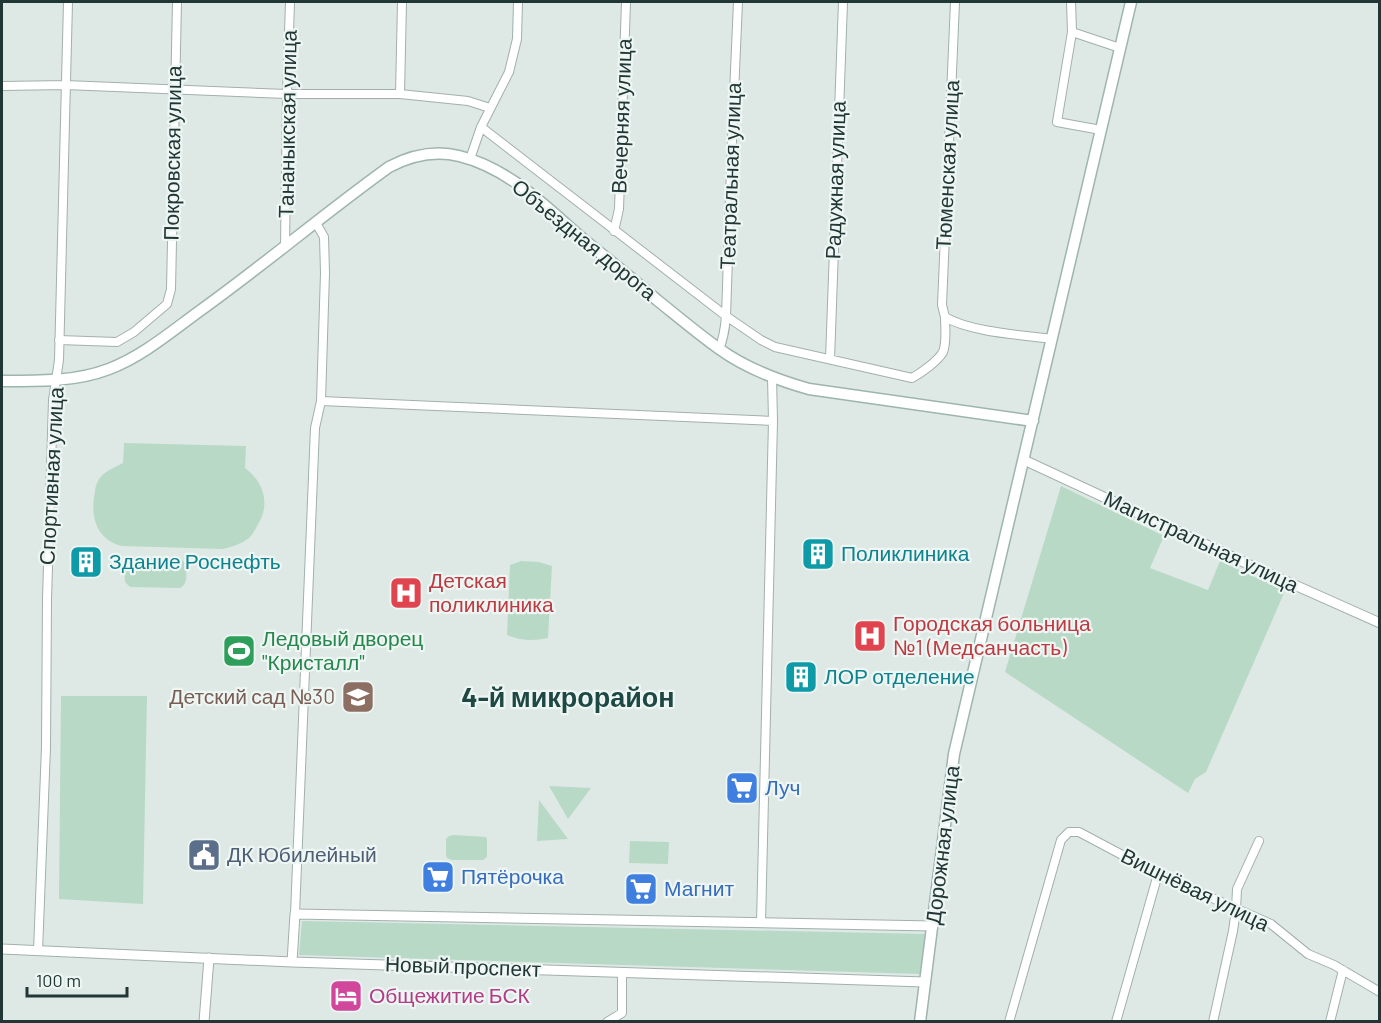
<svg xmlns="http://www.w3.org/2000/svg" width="1381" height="1023" font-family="Barlow,sans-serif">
<rect width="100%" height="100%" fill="#dee9e6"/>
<!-- green -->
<path fill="#b8d9c6" d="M 124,443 L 246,446 L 245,468 C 264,482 271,505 257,526 C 255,530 252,535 249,538 C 241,544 232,547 222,549 L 122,546 C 98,540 91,520 94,497 C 95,493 95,487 97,483 C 102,471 113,469 123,463 Z
M 1061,486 L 1164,536 L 1150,568 L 1208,590 L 1220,561 L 1285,591 L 1206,772 L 1195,779 L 1188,793 L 1005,672 Z
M 130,557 L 181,559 L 185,563 C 186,572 189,584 180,588 L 130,587 L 125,582 C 125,574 122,562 130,557 Z
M 521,561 L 539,562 L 552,566 L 548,638 C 533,641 522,641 507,635 L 510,565 Z
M 61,696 L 147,696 L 143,904 L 59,899 Z
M 549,786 L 591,788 L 568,819 Z
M 539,800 L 568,839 L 537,841 Z
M 454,835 L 486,837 L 487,840 L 487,857 L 483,860 L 452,860 L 447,858 L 446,854 L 446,839 L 449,836 Z
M 630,841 L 669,842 L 668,864 L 629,863 Z
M 302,921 L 925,934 L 920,974 L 299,955 Z"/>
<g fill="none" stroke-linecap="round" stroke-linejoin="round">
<!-- minor casing -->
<g stroke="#a2b0ad" stroke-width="10">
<path id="minor" d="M 955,2 L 942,305 L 945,317 C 970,332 1022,335 1052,339
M 1071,2 L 1072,32 L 1057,122 L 1101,130
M 1072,32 L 1120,48
M 2,86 L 65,85 L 287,94 L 400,94 L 468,101 L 490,108
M 400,94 L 402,2
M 481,127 L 726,316 L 761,340 L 775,347 L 912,378 C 921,373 938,361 943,352 C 947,342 945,327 945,317
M 470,159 L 481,127 L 509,72 L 517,39 L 518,2
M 614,231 L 619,209 L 626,2
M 285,247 L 287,94 L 290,2
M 59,340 L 117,342 L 134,332 L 167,304 L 171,289 L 177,2
M 719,349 C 724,338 725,328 726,316 L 732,140 L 738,2
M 830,359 L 843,2
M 321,401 L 773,421
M 295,914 L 315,428 L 321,401 L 325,273 L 324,237 L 316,223
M 761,923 L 773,421 L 772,377
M 38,951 L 46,747 L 47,599 L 53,400 L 59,360 L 68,2
M 607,1022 L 622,1013 L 622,972
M 1009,1022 L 1061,840 L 1069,832 L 1079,832 L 1158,874 L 1271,924 L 1308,954 L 1334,965 L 1380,992
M 1116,1022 L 1158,874
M 1213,1022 L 1233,931 L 1236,910 L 1237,889 L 1259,841
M 1330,1022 L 1343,970"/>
</g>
<!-- tertiary casing -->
<g stroke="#a2b0ad" stroke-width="11">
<path id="tertiary" d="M 1024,460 L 1252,566 L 1380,623
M 2,949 L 292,962 L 925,982
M 292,962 L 295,914 L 933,926
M 204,1022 L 209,958"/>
</g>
<!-- secondary casing -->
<g stroke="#9eb4af" stroke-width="13">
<path id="secondary" d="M 2,381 C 38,381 75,382 109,369 C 143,356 172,331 201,310 C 265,264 325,213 389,167 C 412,155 434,150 459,156 C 509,168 546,207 583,239 C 608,259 633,279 657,300 C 677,316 697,333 718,348 C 745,368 777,380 809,389 L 1033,421
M 920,1022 L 954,754 L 1131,2"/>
</g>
<!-- minor -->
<use href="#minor" stroke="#fff" stroke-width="8"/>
<!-- tertiary -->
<use href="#tertiary" stroke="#fff" stroke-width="9"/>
<!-- secondary -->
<use href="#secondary" stroke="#fff" stroke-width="10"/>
</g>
<!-- icons -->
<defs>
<g id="building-square" transform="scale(1.725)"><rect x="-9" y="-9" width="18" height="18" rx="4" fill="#0f9aa8" stroke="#eef6f3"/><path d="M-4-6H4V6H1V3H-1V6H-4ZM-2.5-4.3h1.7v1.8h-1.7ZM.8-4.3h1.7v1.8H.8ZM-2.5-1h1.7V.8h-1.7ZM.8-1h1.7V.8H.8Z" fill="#fff"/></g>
<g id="hospital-square" transform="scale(1.725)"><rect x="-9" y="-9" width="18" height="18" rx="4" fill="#e0444e" stroke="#eef6f3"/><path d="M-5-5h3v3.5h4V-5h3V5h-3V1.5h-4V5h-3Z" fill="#fff"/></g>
<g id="stadium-square" transform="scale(1.725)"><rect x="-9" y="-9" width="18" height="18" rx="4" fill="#2e9e5b" stroke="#eef6f3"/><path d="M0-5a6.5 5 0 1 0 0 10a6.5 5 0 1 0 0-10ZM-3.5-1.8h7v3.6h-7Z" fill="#fff"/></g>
<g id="school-square" transform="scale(1.725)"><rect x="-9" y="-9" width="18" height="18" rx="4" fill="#8d6e63" stroke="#eef6f3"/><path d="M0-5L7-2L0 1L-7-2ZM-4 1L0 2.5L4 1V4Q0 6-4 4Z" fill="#fff"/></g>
<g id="supermarket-square" transform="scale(1.725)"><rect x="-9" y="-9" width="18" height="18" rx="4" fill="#3f7fe0" stroke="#eef6f3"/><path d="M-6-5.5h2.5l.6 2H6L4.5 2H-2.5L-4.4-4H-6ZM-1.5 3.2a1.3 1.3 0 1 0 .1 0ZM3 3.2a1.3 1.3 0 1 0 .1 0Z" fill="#fff"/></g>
<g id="civic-square" transform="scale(1.725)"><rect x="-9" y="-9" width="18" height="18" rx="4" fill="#5c6f8a" stroke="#eef6f3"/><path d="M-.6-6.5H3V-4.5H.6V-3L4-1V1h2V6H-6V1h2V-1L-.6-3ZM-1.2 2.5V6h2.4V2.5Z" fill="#fff"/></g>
<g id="hotel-square" transform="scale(1.725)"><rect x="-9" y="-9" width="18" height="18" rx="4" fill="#d1479c" stroke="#eef6f3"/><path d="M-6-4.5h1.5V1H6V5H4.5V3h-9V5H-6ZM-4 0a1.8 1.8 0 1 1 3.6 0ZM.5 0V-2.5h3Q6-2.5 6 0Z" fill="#fff"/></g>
</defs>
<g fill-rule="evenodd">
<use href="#building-square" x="818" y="554"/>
<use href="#building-square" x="86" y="562"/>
<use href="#hospital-square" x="406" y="593"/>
<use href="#hospital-square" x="870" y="636"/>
<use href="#stadium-square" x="239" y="651"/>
<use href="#building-square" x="801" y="677"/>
<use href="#school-square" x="358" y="697"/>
<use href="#supermarket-square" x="742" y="788"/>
<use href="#civic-square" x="204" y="855"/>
<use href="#supermarket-square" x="438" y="877"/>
<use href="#supermarket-square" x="641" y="889"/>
<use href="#hotel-square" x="346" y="996"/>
</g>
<g text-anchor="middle" stroke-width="4.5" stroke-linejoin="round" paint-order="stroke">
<!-- street labels -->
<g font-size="21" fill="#213735" stroke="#eef6f3">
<text transform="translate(622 116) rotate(-88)" y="7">Вечерняя улица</text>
<text transform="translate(288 124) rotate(-89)" y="7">Тананыкская улица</text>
<text transform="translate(173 153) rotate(-89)" y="7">Покровская улица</text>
<text transform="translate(948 165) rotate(-87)" y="7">Тюменская улица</text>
<text transform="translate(731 176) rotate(-88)" y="7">Театральная улица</text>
<text transform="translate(836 180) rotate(-88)" y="7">Радужная улица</text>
<text transform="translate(584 240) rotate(39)" y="7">Объездная дорога</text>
<text transform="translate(52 476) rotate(-87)" y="7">Спортивная улица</text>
<text transform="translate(1201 542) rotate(25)" y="7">Магистральная улица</text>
<text transform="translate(943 845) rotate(-83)" y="7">Дорожная улица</text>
<text transform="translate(1195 890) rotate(26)" y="7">Вишнёвая улица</text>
<text transform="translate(463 967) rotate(2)" y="7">Новый проспект</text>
</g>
<!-- culture labels -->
<g font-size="21" fill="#0d838f" stroke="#eef6f3" text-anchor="start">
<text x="841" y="561">Поликлиника</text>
<text x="109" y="569">Здание Роснефть</text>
<text x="824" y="684">ЛОР отделение</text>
</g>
<!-- health labels -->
<g font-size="21" fill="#be3a42" stroke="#eef6f3" text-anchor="start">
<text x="429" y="588">Детская<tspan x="429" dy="24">поликлиника</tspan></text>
<text x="893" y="631">Городская больница<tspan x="893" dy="24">№1 (Медсанчасть)</tspan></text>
</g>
<!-- leisure labels -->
<g font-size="21" fill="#27864d" stroke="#eef6f3" text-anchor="start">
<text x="262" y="646">Ледовый дворец<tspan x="262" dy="24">"Кристалл"</tspan></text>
</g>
<!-- education labels -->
<g font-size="21" fill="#785e54" stroke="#eef6f3" text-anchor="end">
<text x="335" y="704">Детский сад №30</text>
</g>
<!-- shop labels -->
<g font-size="21" fill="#366cbe" stroke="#eef6f3" text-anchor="start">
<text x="765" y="795">Луч</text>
<text x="461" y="884">Пятёрочка</text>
<text x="664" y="896">Магнит</text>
</g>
<!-- service labels -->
<g font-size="21" fill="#4e5e75" stroke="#eef6f3" text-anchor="start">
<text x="227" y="862">ДК Юбилейный</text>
</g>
<!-- hotel labels -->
<g font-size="21" fill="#b23c85" stroke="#eef6f3" text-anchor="start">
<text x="369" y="1003">Общежитие БСК</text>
</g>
<!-- district labels -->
<g font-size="27" font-weight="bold" fill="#1e4844" stroke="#eef6f3">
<text x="568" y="707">4-й микрорайон</text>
</g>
</g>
<!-- border -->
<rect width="1381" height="1023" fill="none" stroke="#213735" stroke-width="6"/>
<!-- scale -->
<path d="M27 987v9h100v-9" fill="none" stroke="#213735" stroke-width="3"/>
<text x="36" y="987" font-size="18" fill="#213735" stroke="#eef6f3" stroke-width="4.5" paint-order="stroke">100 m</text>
</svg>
